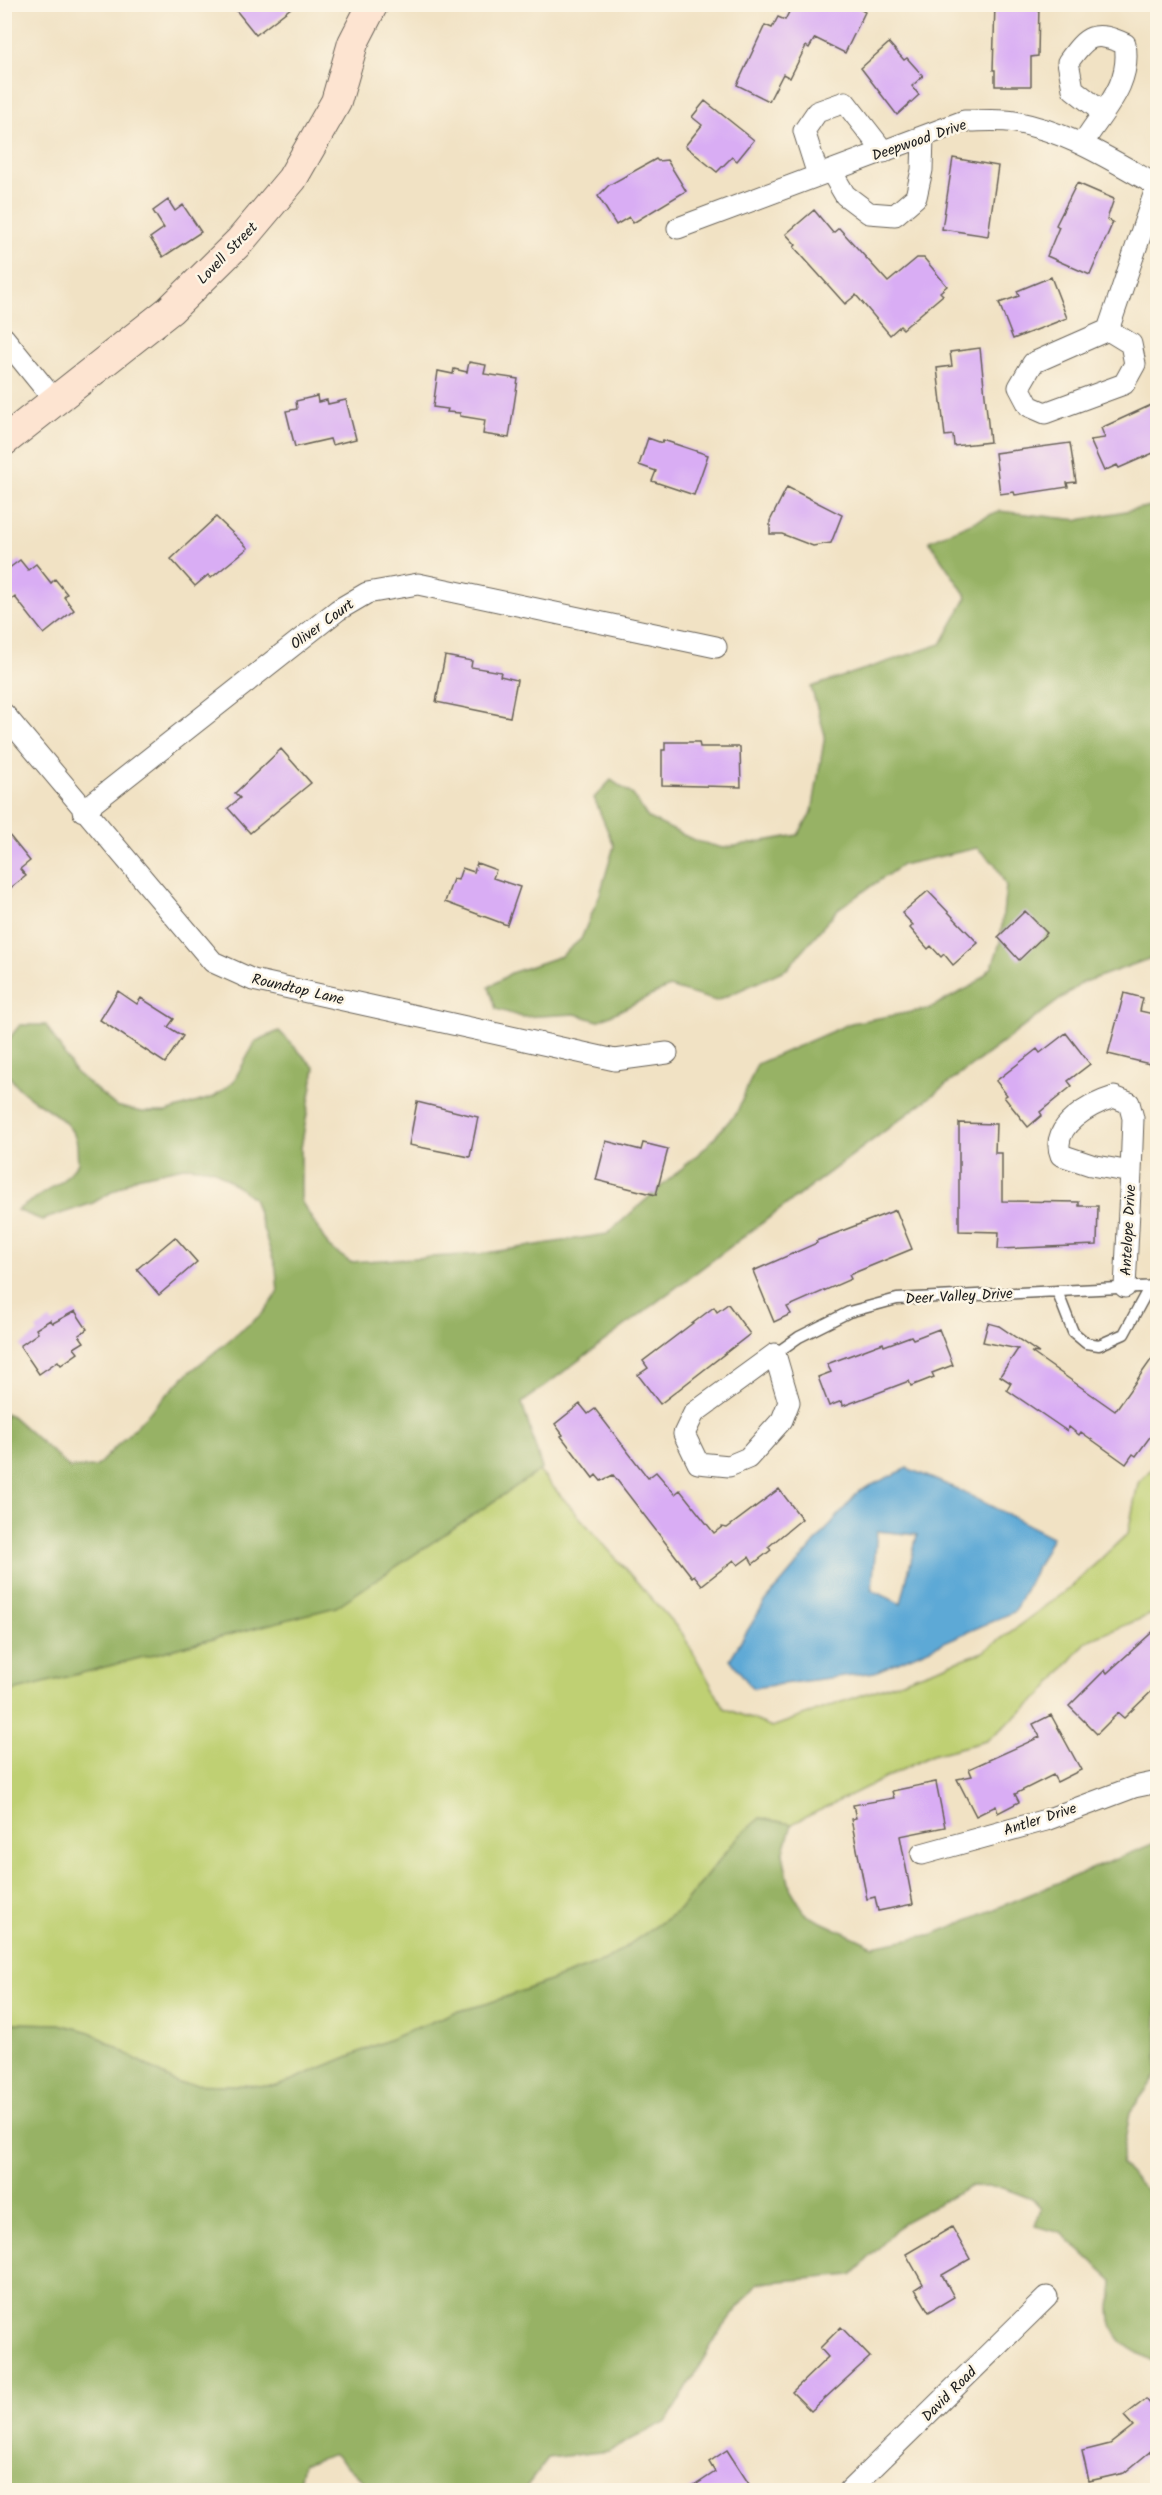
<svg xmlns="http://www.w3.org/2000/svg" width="1162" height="2495" font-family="Kalam,sans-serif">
<rect width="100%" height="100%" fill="#fcf5e5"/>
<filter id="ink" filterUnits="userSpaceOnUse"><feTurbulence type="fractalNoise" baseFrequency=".0167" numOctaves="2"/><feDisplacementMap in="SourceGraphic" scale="12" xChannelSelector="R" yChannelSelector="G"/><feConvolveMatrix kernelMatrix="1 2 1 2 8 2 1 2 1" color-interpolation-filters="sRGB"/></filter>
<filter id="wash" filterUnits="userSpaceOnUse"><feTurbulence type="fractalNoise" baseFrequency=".008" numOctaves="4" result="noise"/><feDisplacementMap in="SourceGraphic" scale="24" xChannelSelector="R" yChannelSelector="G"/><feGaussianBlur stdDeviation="1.35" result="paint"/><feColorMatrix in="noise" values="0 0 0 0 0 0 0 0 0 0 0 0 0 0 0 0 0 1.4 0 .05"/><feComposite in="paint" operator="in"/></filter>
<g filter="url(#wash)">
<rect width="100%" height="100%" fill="#f1e2c4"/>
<!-- green -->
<path fill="#bfd073" stroke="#6e7648" stroke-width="1.5" d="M 1157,1463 L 1157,1612 L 1087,1641 L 1041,1696 L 986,1741 L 932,1755 L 792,1824 L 760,1818 L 738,1837 L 679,1910 L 605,1961 L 486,2004 L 455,2012 L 278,2086 L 178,2084 L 90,2032 L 59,2024 L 5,2023 L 4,1693 L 321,1610 L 538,1470 L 682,1633 L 724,1708 L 772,1727 L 983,1652 L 1071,1587 L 1128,1533 L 1138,1483 Z"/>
<!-- forest -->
<path fill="#97b265" stroke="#5a6740" stroke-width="1.5" d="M 1157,505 L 1157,956 L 1082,983 L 522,1403 L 542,1469 L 336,1607 L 5,1693 L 5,1413 L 12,1416 L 70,1468 L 96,1467 L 185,1376 L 263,1313 L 278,1293 L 276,1268 L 253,1198 L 213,1169 L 188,1166 L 137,1177 L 93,1203 L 42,1220 L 17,1210 L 61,1182 L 78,1163 C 77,1156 78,1146 76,1139 C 61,1101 0,1102 5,1048 C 6,1041 15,1031 20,1025 L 46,1025 L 75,1072 L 116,1106 L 141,1112 L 166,1112 L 214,1097 L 233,1082 L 256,1041 L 279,1031 L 315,1068 L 301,1148 L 301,1201 L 329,1247 L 350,1262 L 480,1254 L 607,1234 L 705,1148 L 737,1112 L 757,1064 L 851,1023 L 928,1009 L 974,985 L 992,967 L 1000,943 L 1006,886 L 995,864 L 977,848 L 902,865 L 838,909 L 787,969 L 716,1001 L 669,987 L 598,1021 L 575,1014 L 522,1017 L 496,1009 L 489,987 L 511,973 L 561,956 L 581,939 L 600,894 L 614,846 L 594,798 L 611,780 L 633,795 L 648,818 L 696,841 L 723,848 L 798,835 L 812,812 L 825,735 L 811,687 L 941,644 L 967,597 L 929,541 L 999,511 L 1079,520 Z
M 760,1818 L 792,1824 L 783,1854 L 790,1888 L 806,1915 L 873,1946 L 934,1934 L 1157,1842 L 1157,2075 L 1130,2112 L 1121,2164 L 1157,2201 L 1157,2363 C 1131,2349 1111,2344 1110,2310 C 1110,2300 1113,2291 1113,2281 L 1061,2233 L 1035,2226 L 1041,2209 L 1032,2199 L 1003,2188 L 971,2186 L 904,2222 L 852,2275 L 758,2283 L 718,2334 L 667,2421 L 609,2451 L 548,2458 L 524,2490 L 373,2490 L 334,2454 L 303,2464 L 297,2490 L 5,2490 L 5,2023 L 59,2024 L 90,2032 L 178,2084 L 278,2086 L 455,2012 L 486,2004 L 605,1961 L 679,1910 L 738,1837 Z"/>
<!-- water -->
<path fill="#5da9d6" stroke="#3c6279" stroke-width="1.5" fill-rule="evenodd" d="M 907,1468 L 957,1489 L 1052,1537 L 1014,1612 L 875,1672 L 752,1688 L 730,1659 L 765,1602 L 859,1491 ZM 877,1531 L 917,1535 L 901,1604 L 872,1590 Z"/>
<g id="blocks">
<!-- building -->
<path fill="#d9adf4" d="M 231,4 L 296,4 L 256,35 Z
M 793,4 L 851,4 L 865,12 L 845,53 L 815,38 L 809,48 L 806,46 L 790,78 L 783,74 L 769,101 L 737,85 L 765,25 L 772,28 L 778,17 L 785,20 Z
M 995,4 L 1039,4 L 1038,56 L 1031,57 L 1031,86 L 995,86 L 995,70 L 993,70 Z
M 889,43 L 904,60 L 907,58 L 923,76 L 912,86 L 919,95 L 897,115 L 861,68 Z
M 705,101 L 754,140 L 737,161 L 732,157 L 717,172 L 685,146 L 702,125 L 692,117 Z
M 953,158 L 998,166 L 988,236 L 942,229 Z
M 656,159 L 658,161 L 667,160 L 686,191 L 633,223 L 629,217 L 616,225 L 598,196 L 609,185 Z
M 1077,183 L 1114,199 L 1107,219 L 1113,222 L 1090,275 L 1047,256 L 1059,227 L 1056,225 Z
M 168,200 L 175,211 L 183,205 L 201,232 L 163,257 L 150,238 L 164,228 L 153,211 Z
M 814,210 L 833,233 L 839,228 L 888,282 L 917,258 L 924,258 L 947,286 L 940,292 L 943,295 L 903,329 L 900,326 L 890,335 L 856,295 L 845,304 L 794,247 L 796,245 L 786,234 Z
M 1051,277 L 1067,318 L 1013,339 L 999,303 L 1019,296 L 1017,291 Z
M 980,348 L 990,442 L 954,446 L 953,435 L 945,436 L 937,368 L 952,366 L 950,352 Z
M 469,362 L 486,365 L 484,374 L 518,379 L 509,438 L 483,434 L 485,420 L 460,416 L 460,413 L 447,412 L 448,409 L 433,407 L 438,371 L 453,374 L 454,369 L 467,372 Z
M 317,396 L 318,402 L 327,400 L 328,404 L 346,400 L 356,439 L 332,445 L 330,439 L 295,447 L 286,411 L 297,409 L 296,401 Z
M 1158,402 L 1158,451 L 1119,468 L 1117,465 L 1104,471 L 1090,440 L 1105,438 L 1101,428 Z
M 648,438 L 662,443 L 663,440 L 708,455 L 694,495 L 652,481 L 656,471 L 639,465 Z
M 1070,443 L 1076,482 L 1067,483 L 1068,487 L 1015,495 L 1014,492 L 1000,494 L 995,453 Z
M 787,487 L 842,515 L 831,543 L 813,546 L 782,534 L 770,534 L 770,521 Z
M 216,517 L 248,548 L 211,578 L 208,575 L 195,586 L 171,559 Z
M 20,560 L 28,570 L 36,564 L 51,583 L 55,579 L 67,594 L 64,597 L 74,610 L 44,634 L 15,597 L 4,606 L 4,572 Z
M 445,656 L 472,661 L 471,667 L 501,672 L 500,676 L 517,680 L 510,717 L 436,702 Z
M 665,742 L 699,742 L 700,747 L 740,747 L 741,787 L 662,785 L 662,750 L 665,750 Z
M 281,749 L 311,783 L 250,833 L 228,808 L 240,798 L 235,793 Z
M 4,829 L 30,861 L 20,869 L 26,876 L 4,893 Z
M 477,863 L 496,870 L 493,878 L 520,887 L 507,925 L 445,902 L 453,879 L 458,880 L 462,868 L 474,872 Z
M 928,891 L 978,943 L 953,965 L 944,954 L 941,957 L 931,946 L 928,949 L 910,928 L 913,925 L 902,913 Z
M 1025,911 L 1047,933 L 1019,960 L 998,937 Z
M 118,991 L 137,1004 L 141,998 L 174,1019 L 168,1027 L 183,1036 L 165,1063 L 100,1020 Z
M 1124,993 L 1143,998 L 1140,1011 L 1158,1015 L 1158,1066 L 1108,1054 Z
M 1066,1033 L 1090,1064 L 1068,1081 L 1072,1086 L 1040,1112 L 1042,1115 L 1028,1127 L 1004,1097 L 1007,1095 L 996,1081 L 1037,1049 L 1040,1053 Z
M 417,1102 L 478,1117 L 470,1157 L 409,1145 Z
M 959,1123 L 996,1124 L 995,1153 L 1002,1153 L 1002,1201 L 1079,1202 L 1079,1206 L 1098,1206 L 1097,1245 L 998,1249 L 999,1232 L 959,1231 Z
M 606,1141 L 641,1150 L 643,1143 L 668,1149 L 656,1195 L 596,1180 Z
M 896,1210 L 912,1249 L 849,1275 L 851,1279 L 787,1307 L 791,1314 L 774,1322 L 753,1271 L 817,1243 L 816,1241 Z
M 175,1237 L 197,1262 L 159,1295 L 137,1269 Z
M 728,1304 L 750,1334 L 660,1404 L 638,1375 L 648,1368 L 643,1361 L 714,1307 L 717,1312 Z
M 75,1311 L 87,1329 L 79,1335 L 84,1342 L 74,1348 L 78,1353 L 61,1365 L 58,1361 L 39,1374 L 20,1346 L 38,1333 L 36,1329 L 50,1320 L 53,1323 Z
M 988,1323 L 999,1326 L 1039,1353 L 1031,1352 L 1115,1411 L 1158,1350 L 1158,1426 L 1136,1456 L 1133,1454 L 1126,1464 L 1081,1432 L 1079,1435 L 1069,1427 L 1067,1431 L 1007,1390 L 1011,1383 L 1000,1376 L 1018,1349 L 983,1342 Z
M 939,1329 L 953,1365 L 932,1373 L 934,1377 L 911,1386 L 909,1381 L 843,1406 L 842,1401 L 829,1406 L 818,1377 L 831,1372 L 827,1364 L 883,1343 L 884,1346 L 911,1336 L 913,1339 Z
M 580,1404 L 588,1414 L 595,1409 L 648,1478 L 656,1472 L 675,1494 L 680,1490 L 714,1533 L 722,1527 L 727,1528 L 779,1489 L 802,1519 L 768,1547 L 771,1550 L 753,1564 L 749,1557 L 738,1565 L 734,1560 L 702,1585 L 694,1575 L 692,1577 L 613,1475 L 601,1481 L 596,1475 L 593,1478 L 561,1436 L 563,1435 L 555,1424 Z
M 1158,1627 L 1158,1685 L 1124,1718 L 1118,1713 L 1097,1734 L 1069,1706 L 1105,1670 L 1107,1673 Z
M 1051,1715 L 1081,1770 L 1057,1782 L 1053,1775 L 1015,1794 L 1019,1802 L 998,1813 L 996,1806 L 976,1816 L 957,1779 L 972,1776 L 969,1769 L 1040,1737 L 1033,1724 Z
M 936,1782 L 945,1827 L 900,1836 L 913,1904 L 878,1911 L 875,1897 L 867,1899 L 851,1819 L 856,1818 L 853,1805 L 894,1798 L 892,1791 Z
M 952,2227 L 970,2259 L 942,2275 L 954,2297 L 929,2312 L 915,2289 L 923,2284 L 906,2254 Z
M 841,2327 L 870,2357 L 811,2411 L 792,2392 L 828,2357 L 820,2348 Z
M 1146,2399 L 1158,2413 L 1158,2445 L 1124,2473 L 1089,2481 L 1082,2451 L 1110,2444 L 1133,2426 L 1124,2416 Z
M 727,2450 L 749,2484 L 739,2490 L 688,2490 L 715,2472 L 709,2462 Z"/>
</g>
</g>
<g filter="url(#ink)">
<use href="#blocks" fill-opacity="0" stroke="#676157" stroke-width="1.5"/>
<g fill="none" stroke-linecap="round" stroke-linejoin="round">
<!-- lane casing -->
<g stroke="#676157" stroke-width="13">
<path id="lane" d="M 1057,1291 L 1073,1332 L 1086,1343 L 1099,1345 L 1124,1334 L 1150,1286
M 775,1354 L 799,1337 L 849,1312 L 897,1299 L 1158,1286"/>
</g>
<!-- street casing -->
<g stroke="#676157" stroke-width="23">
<path id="street" d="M 1083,143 C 1103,110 1132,85 1125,44 C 1094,30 1087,35 1068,62 L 1073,89 L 1102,112
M 831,171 L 845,195 L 869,213 L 895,215 L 916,197 L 922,170 L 923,137
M 818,175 L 804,131 L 817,112 L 845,102 L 884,152
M 678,228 L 964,121 C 981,121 999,119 1015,122 C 1069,132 1111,160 1158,186
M 1108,330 L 1131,344 L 1135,364 L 1124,384 L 1045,413 L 1029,406 L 1019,387 L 1033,363 L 1108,330 L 1157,186
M 4,338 L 55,401
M 4,714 L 213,962 L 253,980 L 615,1060 L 667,1053
M 83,811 L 338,610 L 367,593 L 418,584 L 716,647
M 1114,1097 L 1129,1103 L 1133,1118 L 1131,1172 L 1091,1165 L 1061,1155 C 1049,1126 1091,1104 1114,1097 Z
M 1125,1287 L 1131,1172
M 775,1354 L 789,1402 L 782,1420 L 748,1458 L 729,1466 L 698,1463 L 684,1434 L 694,1413 Z
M 922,1854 L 1046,1820 L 1134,1787 L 1158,1782
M 850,2490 L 1047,2297"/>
</g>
<!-- secondary casing -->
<g stroke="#676157" stroke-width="32">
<path id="secondary" d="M 4,441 L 170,310 L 240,241 L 292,179 L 336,102 L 353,43 L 373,4"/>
</g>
<!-- lane -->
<use href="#lane" stroke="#fff" stroke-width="10"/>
<!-- street -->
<use href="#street" stroke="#fff" stroke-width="21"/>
<!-- secondary -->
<use href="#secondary" stroke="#fde4d1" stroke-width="30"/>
</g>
</g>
<g text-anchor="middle" stroke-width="5" stroke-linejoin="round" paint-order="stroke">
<!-- street labels -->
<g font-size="15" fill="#1c1c1c" stroke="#fcf5e5">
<text transform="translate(919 140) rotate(-19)" y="5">Deepwood Drive</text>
<text transform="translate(227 253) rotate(-46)" y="5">Lovell Street</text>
<text transform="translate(322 624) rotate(-36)" y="5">Oliver Court</text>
<text transform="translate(298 989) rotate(13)" y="5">Roundtop Lane</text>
<text transform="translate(1128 1230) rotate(-87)" y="5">Antelope Drive</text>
<text transform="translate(959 1296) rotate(-3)" y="5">Deer Valley Drive</text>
<text transform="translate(1040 1819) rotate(-18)" y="5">Antler Drive</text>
<text transform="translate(949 2394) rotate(-45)" y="5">David Road</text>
</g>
</g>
<!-- margin -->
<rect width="1162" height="2495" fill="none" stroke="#fcf5e5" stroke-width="24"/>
</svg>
